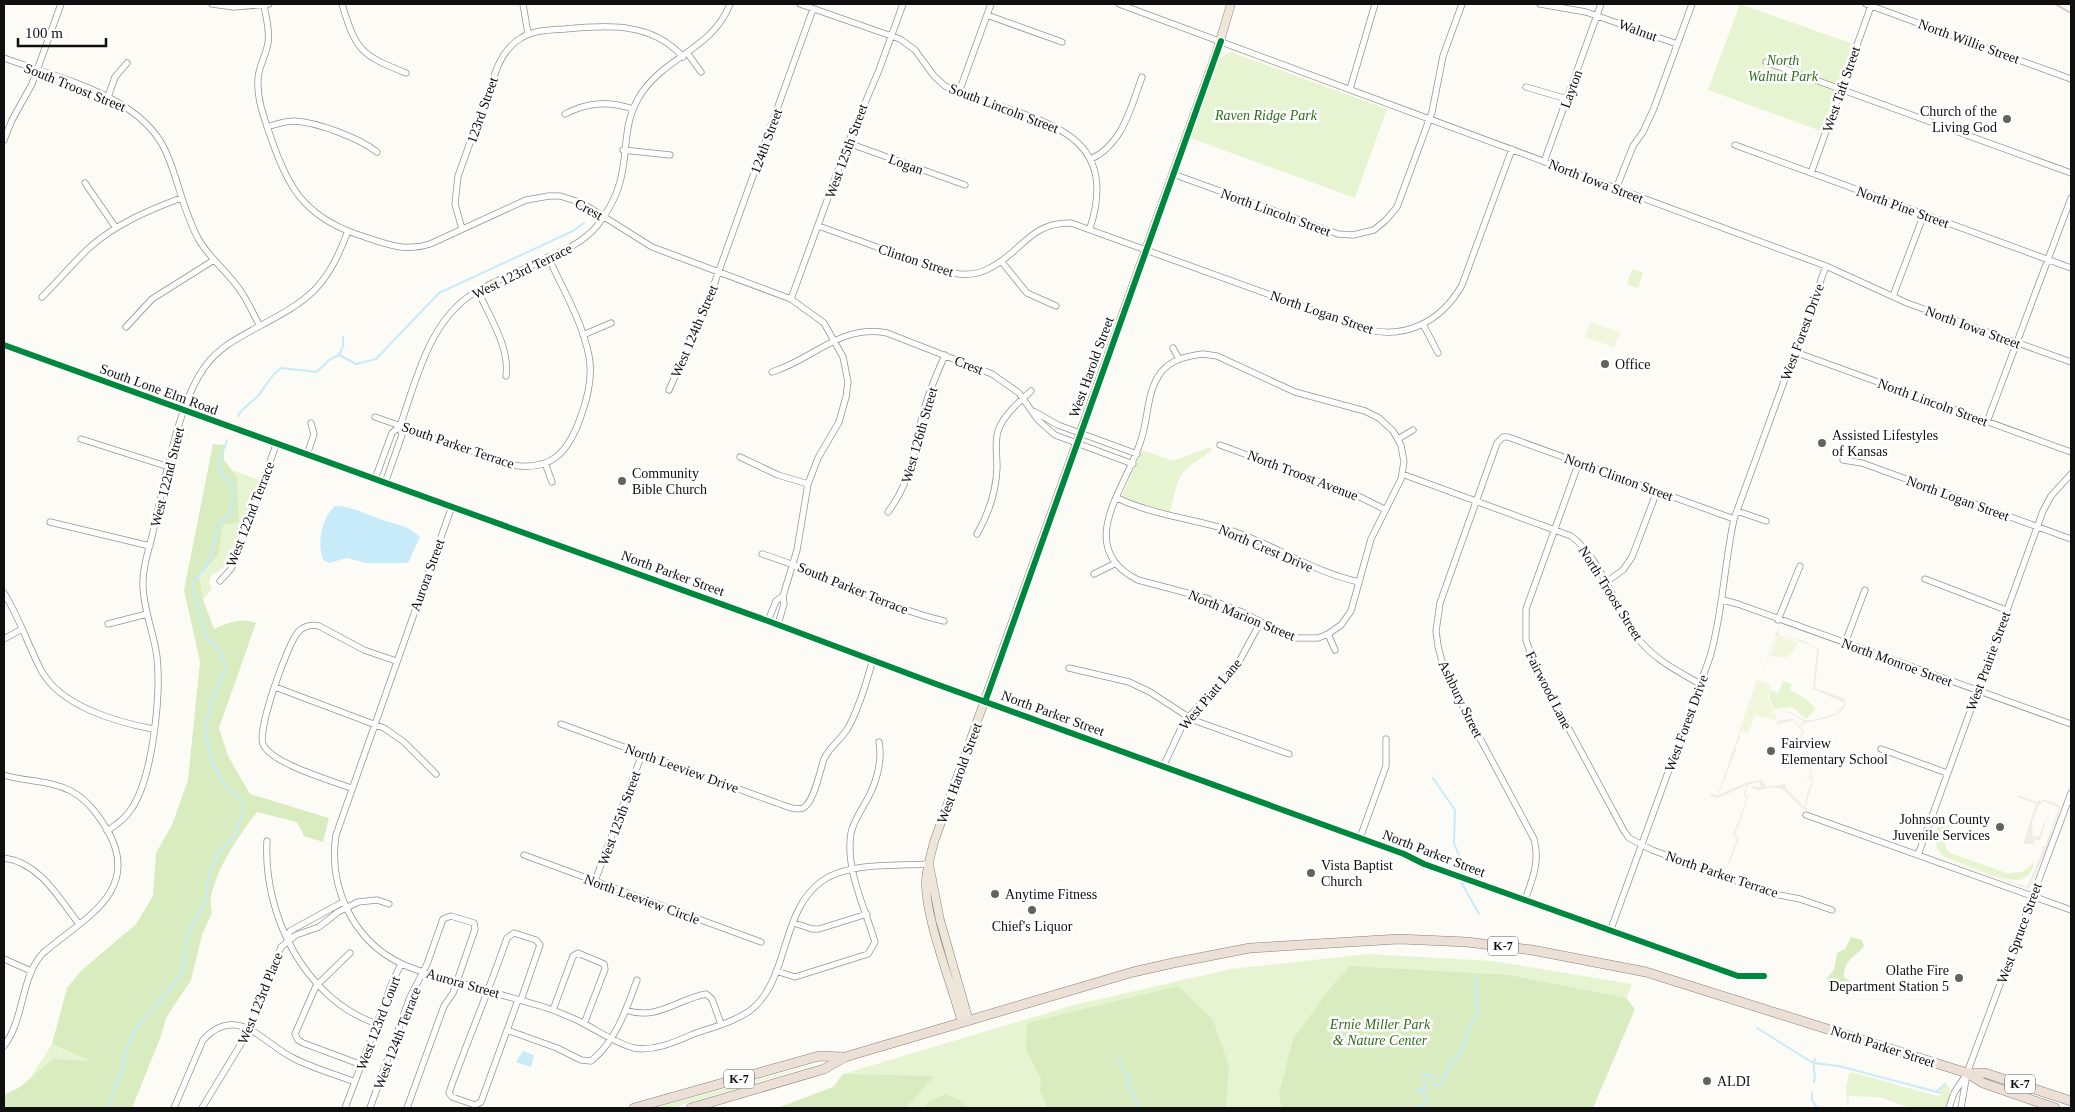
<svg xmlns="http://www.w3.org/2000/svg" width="2075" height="1112" font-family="'Times New Roman',serif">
<rect width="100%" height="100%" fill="#fcfbf5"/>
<!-- green -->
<path fill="#e7f4d2" d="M 1740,4 L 1853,44 L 1821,131 L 1708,90 Z
M 1230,52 L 1387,109 L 1355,198 L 1190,138 L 1218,62 L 1221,57 Z
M 1632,269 L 1643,273 L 1638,288 L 1627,284 Z
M 1210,447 L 1212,451 C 1177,473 1180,472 1170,512 L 1134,504 L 1122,496 L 1142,450 L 1173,461 Z
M 232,470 L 259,480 L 229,564 L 211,576 L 209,582 L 212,589 L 203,600 L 199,576 L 218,555 L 222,525 L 239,521 L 237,477 Z
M 1783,681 L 1792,684 L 1790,690 L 1805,698 L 1816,709 L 1806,719 L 1792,707 L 1775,709 C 1771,703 1768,698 1770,690 L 1778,693 Z
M 1946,819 L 1949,824 C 1948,834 1940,846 1950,853 L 2007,873 L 2022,872 L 2033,863 L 2034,864 C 2032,873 2027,878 2018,880 C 2006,882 1957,862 1943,856 C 1932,846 1932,826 1946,819 Z
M 1368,954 L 1493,961 L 1632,984 L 1585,1108 L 831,1108 L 843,1074 L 1074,1005 L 1231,969 Z
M 52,1044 L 93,1061 L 76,1062 L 31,1077 Z
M 819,1063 L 673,1108 L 654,1108 Z
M 1851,1072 L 1937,1096 L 1942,1095 L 1939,1089 L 1946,1084 C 1953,1091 1948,1100 1946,1108 L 1911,1108 L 1879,1097 L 1849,1096 L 1848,1108 L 1846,1088 L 1849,1074 Z"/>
<!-- forest -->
<path fill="#d8ecc0" d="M 213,444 L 224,445 L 224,460 L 237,477 L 239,522 L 223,525 L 218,555 L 199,576 L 203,600 L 214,629 C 228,623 241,617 256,623 L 219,728 L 228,756 L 250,794 L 329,818 L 323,842 L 304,836 L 297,822 L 257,812 C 240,833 203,887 212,913 L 202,935 L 191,980 L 166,1018 L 161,1036 L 132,1108 L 4,1108 L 4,1095 L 20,1087 L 53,1059 L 91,1061 L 52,1044 L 67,988 L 81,971 L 136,924 L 153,896 L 156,853 L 172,825 L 188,780 L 200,662 L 184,590 Z
M 1851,937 L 1862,940 L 1864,946 C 1856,957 1843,960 1844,977 L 1850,981 C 1845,989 1843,992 1832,991 L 1826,979 L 1834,970 L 1837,953 L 1845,949 Z
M 1350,966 L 1509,975 L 1626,998 L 1635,1009 L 1593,1108 L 1282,1108 L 1279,1094 L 1293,1039 L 1332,986 Z
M 1178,986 L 1213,1020 L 1229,1066 L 1226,1108 L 1047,1108 L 1040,1090 L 1041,1079 L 1026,1049 L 1027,1023 Z
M 843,1074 L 934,1076 L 906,1108 L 777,1108 L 833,1087 Z
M 945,1094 L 960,1100 L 969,1108 L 926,1108 L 925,1104 Z"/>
<!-- pitch -->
<path fill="#f1f7dd" d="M 1590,322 L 1620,332 L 1614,347 L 1585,337 Z
M 1778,635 L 1797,642 L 1793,652 L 1785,658 L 1770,656 Z
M 1757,680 L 1771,685 L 1768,697 L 1778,721 L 1755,715 L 1748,734 L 1739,731 Z"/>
<!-- plaza -->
<path fill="#f1ede4" d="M 1779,625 L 1778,633 L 1806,642 L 1819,649 L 1815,688 L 1845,699 L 1846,702 L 1843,710 L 1836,715 L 1824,719 L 1807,722 L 1800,727 L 1804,731 L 1800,740 L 1807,745 L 1813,782 L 1805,807 L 1811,812 L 1802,808 L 1784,790 L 1774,787 L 1758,790 L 1752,788 L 1753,786 L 1761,787 L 1760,782 L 1749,784 L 1745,794 L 1753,799 L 1748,797 L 1735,835 L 1739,838 L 1728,867 L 1724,871 L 1719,871 L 1718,868 L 1723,870 L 1727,867 L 1737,838 L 1733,836 L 1747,797 L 1743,795 L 1747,785 L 1718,798 L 1710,796 L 1711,793 L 1717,796 L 1740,731 L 1740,740 L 1736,745 L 1736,750 L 1718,795 L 1748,782 L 1762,780 L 1767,787 L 1785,784 L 1786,788 L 1804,807 L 1808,790 L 1812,783 L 1811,778 L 1803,779 L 1811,776 L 1809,766 L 1806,766 L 1809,764 L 1806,745 L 1800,742 L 1798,745 L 1802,731 L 1793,720 L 1776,725 L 1778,721 L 1793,718 L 1799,726 L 1804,722 L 1794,715 L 1775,709 L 1792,713 L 1805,720 L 1814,720 L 1837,713 L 1845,703 L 1813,689 L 1817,648 L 1781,634 L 1776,636 L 1760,681 Z
M 2018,795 L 2037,802 L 2040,798 L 2040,802 L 2044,799 L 2061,806 L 2047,849 L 2029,889 L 1926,853 L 2027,887 L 2043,849 L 2041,848 L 2042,846 L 2045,846 L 2059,808 L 2044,801 L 2039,805 L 2032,822 L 2033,837 L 2039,836 L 2050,809 L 2040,840 L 2034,840 L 2034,846 L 2033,844 L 2023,844 L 2036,804 L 2017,797 Z"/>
<!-- water -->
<path fill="#c8ebfa" d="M 335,506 C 353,506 364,514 380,519 C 398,526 405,523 420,537 L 408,563 L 366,563 L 347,558 L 329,563 L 323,560 C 317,543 321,519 335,506 Z
M 523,1051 L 534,1055 L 531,1067 L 516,1062 Z"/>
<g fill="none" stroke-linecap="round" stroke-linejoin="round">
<!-- stream -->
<path stroke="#c8ebfa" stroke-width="2" d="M 339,355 L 343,346 L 343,337
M 238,416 C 242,408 251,403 258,396 C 266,386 270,376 281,368 L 317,372 L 329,360 L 339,355 L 356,364 L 376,359 L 439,293 L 573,231 L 584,223
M 1433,778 L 1455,810 L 1454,843 L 1463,866 L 1463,873
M 1461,882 L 1479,914
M 1757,1028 L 1813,1063 L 1839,1066 L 1941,1093
M 1120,1058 L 1120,1066 L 1129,1078 L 1129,1087 L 1139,1108
M 1814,1082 C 1817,1074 1811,1068 1815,1059
M 1936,1092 L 1945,1084
M 1812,1093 L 1812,1100 L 1817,1108
M 108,1108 L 124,1064 L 123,1057 L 136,1029 L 182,974 L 188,933 L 206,900 L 208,881 L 216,855 L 235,837 L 243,810 L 241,800 L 224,784 L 218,773 L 211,760 L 205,730 L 212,699 L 226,668 L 221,652 L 205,636 L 192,583 L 205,568 L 212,552 L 218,525 L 230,513 L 234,491 L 230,482 L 221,473 L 219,463 L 227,440
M 1415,1108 L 1424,1105 L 1428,1097 L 1417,1090 L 1427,1088 L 1423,1078 L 1425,1074 L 1432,1076 L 1435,1085 L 1442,1084 L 1451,1063 L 1461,1053 L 1471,1024 L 1478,1014 L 1476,1005 L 1477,975"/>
<!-- minor casing -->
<g stroke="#969593" stroke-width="7">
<path id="minor" d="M 212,4 L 234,7 L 269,4
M 342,4 C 356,51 361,55 406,73
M 523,4 L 528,34
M 800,4 L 900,39 L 915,50 L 934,76 L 945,86 C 1016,120 1126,118 1090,228
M 1119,4 L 1826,266 L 1907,303 L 2071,362
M 1540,4 L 1586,12 L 1677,44
M 1866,4 L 2071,79
M 264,5 C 266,18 270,30 268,43 C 266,56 258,67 258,80 C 257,98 263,115 269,132 C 286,184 302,215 356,234 C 381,242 403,253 430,244 L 526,200 L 549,196 L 560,196 L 582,203 L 652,247 L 791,299 L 824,323 L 843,357 L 848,382 L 846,397 L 839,422 L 818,458 L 808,484 L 797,550 L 783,596 L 784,604 L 778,624
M 987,15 L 1062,42
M 688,54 L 701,72
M 4,58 C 58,78 141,95 166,152 C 179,181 183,212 199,240 C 210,259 228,272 240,290 C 248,301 253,314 260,326
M 1766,62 L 2071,173
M 1526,87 L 1567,99
M 1350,89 L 1375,4
M 959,92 L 991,4
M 108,97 L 115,77 L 127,63
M 565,114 C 588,102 608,101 633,109
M 267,127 C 276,124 285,121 294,121 C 317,122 359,138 377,152
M 4,140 L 12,120 L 32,84 L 61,4
M 848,143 L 965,185
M 1735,145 L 2071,268
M 623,150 L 670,155
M 1091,159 C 1123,144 1131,107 1142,77
M 1544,162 L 1601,4
M 1811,173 L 1871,6
M 1173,174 L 1338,234 L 1353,235 L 1374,230 L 1386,220 L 1397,207 L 1432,112 L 1443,56 L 1462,4
M 85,183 L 116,228
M 1616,189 L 1633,146 L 1643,132 L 1654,108 L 1692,4
M 818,226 C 847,236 876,247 905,257 C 923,264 941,273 960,274 C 970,275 981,273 990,268 C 1022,252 1030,222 1071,223 L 1362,328 C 1404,341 1441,322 1462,285 L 1512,149
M 462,229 L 455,204 L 458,176 L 497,68 C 502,56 509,45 521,38 C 534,30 550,30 565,29 C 608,25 652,22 683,57
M 1001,261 L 1027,293 L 1056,306
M 478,291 C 489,316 510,347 506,376
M 1893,296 L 1924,214
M 42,297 C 58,281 73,263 90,247 C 116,224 149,210 181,198
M 791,299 L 848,143 L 879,70 L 903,4
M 1423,324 L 1438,353
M 126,327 L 152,299 L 214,260
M 583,335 L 611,323
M 4,345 L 768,621 L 936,684 L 1404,854 L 1424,864 L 1738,976 L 1764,976
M 1173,348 L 1179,359
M 1795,352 L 2071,452
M 1203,354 L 1217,356 L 1295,392 L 1365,411 L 1379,418 L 1393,431 L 1401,445 L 1404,462 L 1401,479 L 1371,539 L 1351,611 L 1341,625 L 1328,634 L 1318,638 L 1292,638 L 1242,612 L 1206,598 L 1138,580 C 1072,547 1127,487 1141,440 C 1149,417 1146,391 1162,371 C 1173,359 1187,356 1203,354 Z
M 772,372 C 814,359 840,324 887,333 L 992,374 L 1019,393 L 1038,420 L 1055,435 L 1133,464
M 669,390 L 707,304 L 813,9
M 1035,412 L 1058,425 L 1137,454
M 375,417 L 512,465 C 552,472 569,451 581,416 C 588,397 593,377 589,356 C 582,321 563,289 548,257
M 1987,422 L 2071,198
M 81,439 L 169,467
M 1398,439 L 1413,430
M 1220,445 L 1356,495 L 1384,509
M 307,455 L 314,434 L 311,423
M 740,457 L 778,475 L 808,484
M 1843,460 L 1862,463 L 2071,539
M 1579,462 L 1526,609 L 1526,640 L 1535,666 L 1624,831 L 1629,838 L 1652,850 L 1769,893 L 1800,899 L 1832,910
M 545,463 L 552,482
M 1402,474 L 1571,536 C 1601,558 1614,606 1636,636 C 1653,659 1676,670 1700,684
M 375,479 L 392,433 L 400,426
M 385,483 L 402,435 L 400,426 C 416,381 428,326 468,297 C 488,283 512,275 533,265 C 556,254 581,245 597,226 C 607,213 616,198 620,182 C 629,150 621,122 643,91 C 668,56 713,48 730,4
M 1117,498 C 1155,516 1198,519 1238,533 C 1280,548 1314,572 1359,582
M 452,506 L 336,835 C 328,887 353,941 402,964 C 419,972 438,976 456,982 C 486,990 515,999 544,1007 C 556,1011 568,1016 579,1021 C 597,1030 615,1043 634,1048 C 655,1052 677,1041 696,1033 C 714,1027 737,1021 752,1009 C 790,977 780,911 822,881 C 848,862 897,866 929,864
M 1737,511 L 1766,521
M 888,512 C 913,479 913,448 924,410 C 929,391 937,373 945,355
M 50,522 L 150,546
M 977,534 C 989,513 996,492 997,468 C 997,454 994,438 1000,426 C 1007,412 1020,401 1031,391
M 762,554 C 824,573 881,606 944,621
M 1094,574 L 1116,563
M 1925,579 L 2006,610
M 220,581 L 231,569 L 276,445
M 1605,583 L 1623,570 L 1632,557 L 1657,491
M 4,593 C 19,617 28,645 41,670 C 60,706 116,722 153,729
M 1723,600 L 1738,604 L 2071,724
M 1778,620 L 1800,566
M 768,621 L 776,601 L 783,596
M 108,624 L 147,614
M 1328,634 L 1335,650
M 4,639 L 22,629
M 1845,643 L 1865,590
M 1069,668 L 1129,682 L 1150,692 L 1193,720 L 1289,754
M 275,687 L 384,728 L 404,742 L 436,774
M 561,724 L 777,803 C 784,805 795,811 803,808 C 814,803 820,770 824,759 C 830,746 841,740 848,728 C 859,708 867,681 873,659
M 1881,749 L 1947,773
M 1163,767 L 1184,722 L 1240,660 L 1260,623
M 4,775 C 26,782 50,780 71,791 C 88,800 99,816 109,833 C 141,893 81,920 43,953 C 20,978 25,1018 4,1046
M 351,788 C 332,781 270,763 263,744 C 257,730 287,645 298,632 C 304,626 311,624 319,626 L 364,650 L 396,661
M 1806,815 L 2071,910
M 107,831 C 117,824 126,818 132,808 C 153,776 161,695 157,657 C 154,634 144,611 143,587 C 142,568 149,550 153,532 C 164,486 178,400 207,364 C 220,347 238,338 256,328 C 309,300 326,289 348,231
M 1360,838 L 1386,766 L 1386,739
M 267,841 C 263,914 304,999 377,1024
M 524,855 L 761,942
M 1918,855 L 2043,511 L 2051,496 L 2071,474
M 4,858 C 40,863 58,897 79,924
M 595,881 L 642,754
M 1525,900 C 1533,878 1540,861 1534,839 L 1445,673 L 1438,646 L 1436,631 L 1440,603 L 1497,443 L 1503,437 L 1508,437 L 1734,519
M 794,923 L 812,929 L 819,929 L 867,914
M 1611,929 L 1710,657 C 1723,612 1724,565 1734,519 L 1826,266
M 287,940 L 290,931 L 343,902
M 350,953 L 316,986 L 295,1034 L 298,1040 L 303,1043 L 362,1065
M 4,959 L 31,971
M 776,971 L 795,977 L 868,954 L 875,942 C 865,908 845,869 851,833 C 853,823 859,814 864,805 C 875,787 883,763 879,742
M 518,1000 L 481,1102 L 475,1105 L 452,1097 L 449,1093 L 451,1087 C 469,1037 490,988 507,938 L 514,933 L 536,940 L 540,945 L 521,1000
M 553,1010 L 573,956 L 578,953 L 604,964 L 605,969 L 584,1024
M 626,1010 C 657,1021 678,999 706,994 L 712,999 L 721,1024
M 507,1030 L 557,1048 L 581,1060 L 591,1061 C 616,1041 626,1010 637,980
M 174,1108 L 203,1040 C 237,1003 263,1043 293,1058 C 312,1068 335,1074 355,1082
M 202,1108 L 250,1029 L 281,947 L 296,935 L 319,927 L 338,912 L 358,902 L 377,900 L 389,904
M 345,1108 L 392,983 L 401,964
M 370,1108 L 410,997 L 427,964 L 443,919 L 451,916 L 474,923 L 475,929 L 453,993 L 444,1006 L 407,1108
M 1949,1108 L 1954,1093 L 1966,1075
M 1961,1108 L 1967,1073 L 2071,793"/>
</g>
<!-- major casing -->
<g stroke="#838380" stroke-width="9">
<path id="major" d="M 929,864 L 940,920 L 967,1014 L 965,1021 L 960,1016 C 950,980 924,914 926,880 C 927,867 931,854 934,842 L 1217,51 L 1231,4"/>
</g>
<!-- highway casing -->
<g stroke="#838380" stroke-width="10">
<path id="highway" d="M 1968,1073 L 1985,1073 L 2071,1101
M 634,1108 L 819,1056 L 845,1057
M 691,1108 L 824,1069 L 845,1057 L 1133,972 L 1173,963 L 1250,948 L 1399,939 L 1467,942 L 1532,950 L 1646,972 L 1967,1073 L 1983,1083 L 2055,1108"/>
</g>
<!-- minor -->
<use href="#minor" stroke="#fffefe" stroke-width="5.5"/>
<!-- major -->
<use href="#major" stroke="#eee7d9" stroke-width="8"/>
<!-- highway -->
<use href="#highway" stroke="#ebdfd6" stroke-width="9"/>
<!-- rail -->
<path stroke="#dac4c5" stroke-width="2" d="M 2055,4 L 2071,13"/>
<!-- cycleway casing -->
<g stroke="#fff" stroke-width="9">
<path id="cycleway" d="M 4,345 L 768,621 L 936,684 L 1404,854 L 1424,864 L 1738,976 L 1764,976
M 985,702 L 1221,41"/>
</g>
<!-- cycleway -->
<use href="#cycleway" stroke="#00873e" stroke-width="6"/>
</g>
<!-- markers -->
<g fill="#626260" stroke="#fff" stroke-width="2">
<circle cx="2007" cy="119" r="5"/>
<circle cx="1605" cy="364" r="5"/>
<circle cx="1822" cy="443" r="5"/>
<circle cx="622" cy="481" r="5"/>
<circle cx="1771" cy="751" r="5"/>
<circle cx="2000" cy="827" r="5"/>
<circle cx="1311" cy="873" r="5"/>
<circle cx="995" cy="894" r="5"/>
<circle cx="1032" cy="910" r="5"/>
<circle cx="1959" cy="978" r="5"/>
<circle cx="1707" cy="1081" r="5"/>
</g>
<g text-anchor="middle" stroke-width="5" stroke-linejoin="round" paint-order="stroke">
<!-- shield labels -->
<g fill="#fff" stroke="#575757" stroke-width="1">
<rect x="1488" y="936.5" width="30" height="19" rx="4"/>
<rect x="724" y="1069.5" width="30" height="19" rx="4"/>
<rect x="2005" y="1074.5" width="30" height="19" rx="4"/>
</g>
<g font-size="12" font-weight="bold" fill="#0f0f0f">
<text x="1503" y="950">K-7</text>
<text x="739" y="1083">K-7</text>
<text x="2020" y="1088">K-7</text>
</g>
<!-- street labels -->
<g font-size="14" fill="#0f0f0f" stroke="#fff">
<text transform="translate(1638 30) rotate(20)" y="5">Walnut</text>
<text transform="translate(1969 41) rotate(20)" y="5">North Willie Street</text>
<text transform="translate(75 87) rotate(22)" y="5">South Troost Street</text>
<text transform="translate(1571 89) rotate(-70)" y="5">Layton</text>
<text transform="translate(1841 89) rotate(-71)" y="5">West Taft Street</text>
<text transform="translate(1004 108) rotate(21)" y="5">South Lincoln Street</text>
<text transform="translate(482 110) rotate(-71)" y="5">123rd Street</text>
<text transform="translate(766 141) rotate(-70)" y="5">124th Street</text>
<text transform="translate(846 151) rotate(-70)" y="5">West 125th Street</text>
<text transform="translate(906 164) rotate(20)" y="5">Logan</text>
<text transform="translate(1596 181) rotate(21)" y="5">North Iowa Street</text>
<text transform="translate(1903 207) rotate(20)" y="5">North Pine Street</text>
<text transform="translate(589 209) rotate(29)" y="5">Crest</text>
<text transform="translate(1276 212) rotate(20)" y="5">North Lincoln Street</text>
<text transform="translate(916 260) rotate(18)" y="5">Clinton Street</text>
<text transform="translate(522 271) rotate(-26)" y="5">West 123rd Terrace</text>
<text transform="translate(1322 312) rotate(19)" y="5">North Logan Street</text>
<text transform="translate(1973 327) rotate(20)" y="5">North Iowa Street</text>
<text transform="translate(694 331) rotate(-67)" y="5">West 124th Street</text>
<text transform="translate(1802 332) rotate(-70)" y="5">West Forest Drive</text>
<text transform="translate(969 365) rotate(21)" y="5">Crest</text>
<text transform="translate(1091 367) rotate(-70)" y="5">West Harold Street</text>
<text transform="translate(159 389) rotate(20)" y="5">South Lone Elm Road</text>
<text transform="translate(1933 402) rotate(20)" y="5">North Lincoln Street</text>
<text transform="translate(919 435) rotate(-74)" y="5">West 126th Street</text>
<text transform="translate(458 445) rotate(19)" y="5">South Parker Terrace</text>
<text transform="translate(1303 475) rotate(21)" y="5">North Troost Avenue</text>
<text transform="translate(167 477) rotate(-76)" y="5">West 122nd Street</text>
<text transform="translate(1619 477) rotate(20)" y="5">North Clinton Street</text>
<text transform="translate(1958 498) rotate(20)" y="5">North Logan Street</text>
<text transform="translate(250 514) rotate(-69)" y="5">West 122nd Terrace</text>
<text transform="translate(1266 548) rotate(23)" y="5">North Crest Drive</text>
<text transform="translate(673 573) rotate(20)" y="5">North Parker Street</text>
<text transform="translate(427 575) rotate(-70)" y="5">Aurora Street</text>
<text transform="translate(853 588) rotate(22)" y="5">South Parker Terrace</text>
<text transform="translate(1611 593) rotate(58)" y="5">North Troost Street</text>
<text transform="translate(1242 615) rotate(22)" y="5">North Marion Street</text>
<text transform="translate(1988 661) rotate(-70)" y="5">West Prairie Street</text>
<text transform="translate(1897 662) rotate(20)" y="5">North Monroe Street</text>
<text transform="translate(1549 690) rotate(63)" y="5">Fairwood Lane</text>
<text transform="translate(1210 694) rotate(-50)" y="5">West Piatt Lane</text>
<text transform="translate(1461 699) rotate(64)" y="5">Ashbury Street</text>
<text transform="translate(1053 713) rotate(20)" y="5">North Parker Street</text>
<text transform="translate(1686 723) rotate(-70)" y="5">West Forest Drive</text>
<text transform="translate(682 768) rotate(20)" y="5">North Leeview Drive</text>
<text transform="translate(959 773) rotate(-70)" y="5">West Harold Street</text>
<text transform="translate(619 818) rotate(-70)" y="5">West 125th Street</text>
<text transform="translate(1434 853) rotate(21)" y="5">North Parker Street</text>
<text transform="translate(1722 874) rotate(19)" y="5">North Parker Terrace</text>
<text transform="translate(642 899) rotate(20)" y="5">North Leeview Circle</text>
<text transform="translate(2019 933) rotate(-70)" y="5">West Spruce Street</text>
<text transform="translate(463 983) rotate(16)" y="5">Aurora Street</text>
<text transform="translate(260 998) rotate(-68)" y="5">West 123rd Place</text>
<text transform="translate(378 1023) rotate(-69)" y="5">West 123rd Court</text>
<text transform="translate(397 1038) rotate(-69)" y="5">West 124th Terrace</text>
<text transform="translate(1883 1046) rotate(18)" y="5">North Parker Street</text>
</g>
<!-- park labels -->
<g font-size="14" font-style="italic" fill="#2f6e18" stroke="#fff">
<text x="1783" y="65">North<tspan x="1783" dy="16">Walnut Park</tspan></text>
<text x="1266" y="120">Raven Ridge Park</text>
<text x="1380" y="1029">Ernie Miller Park<tspan x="1380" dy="16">&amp; Nature Center</tspan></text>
</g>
<!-- poi labels -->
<g font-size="14" fill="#0f0f0f" stroke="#fff" text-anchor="start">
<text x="1997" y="116" text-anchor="end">Church of the<tspan x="1997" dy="16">Living God</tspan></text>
<text x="1615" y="369">Office</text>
<text x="1832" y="440">Assisted Lifestyles<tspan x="1832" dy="16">of Kansas</tspan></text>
<text x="632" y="478">Community<tspan x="632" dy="16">Bible Church</tspan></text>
<text x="1781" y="748">Fairview<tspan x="1781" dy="16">Elementary School</tspan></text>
<text x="1990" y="824" text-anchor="end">Johnson County<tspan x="1990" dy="16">Juvenile Services</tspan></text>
<text x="1321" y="870">Vista Baptist<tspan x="1321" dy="16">Church</tspan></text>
<text x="1005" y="899">Anytime Fitness</text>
<text x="1032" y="931" text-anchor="middle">Chief's Liquor</text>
<text x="1949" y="975" text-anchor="end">Olathe Fire<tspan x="1949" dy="16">Department Station 5</tspan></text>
<text x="1717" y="1086">ALDI</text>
</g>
</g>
<!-- border -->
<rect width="2075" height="1112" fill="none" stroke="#0f0f0f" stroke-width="10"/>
<!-- scale -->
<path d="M18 38v8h88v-8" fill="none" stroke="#0f0f0f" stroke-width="2.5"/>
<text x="25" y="38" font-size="15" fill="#0f0f0f" stroke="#ffffff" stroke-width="4" paint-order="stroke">100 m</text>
</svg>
